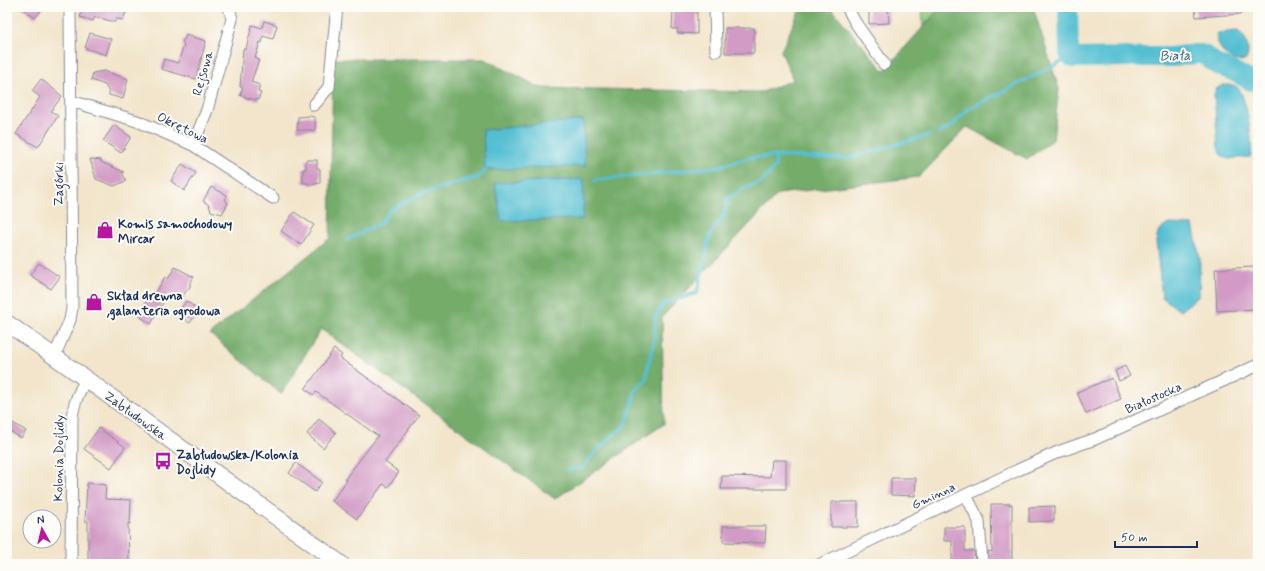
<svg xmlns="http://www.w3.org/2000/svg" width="1265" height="571" font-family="Mynerve,sans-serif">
<rect width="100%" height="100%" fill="#fdfcf7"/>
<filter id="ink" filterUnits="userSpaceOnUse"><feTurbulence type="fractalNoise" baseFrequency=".025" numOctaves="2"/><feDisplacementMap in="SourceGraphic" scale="8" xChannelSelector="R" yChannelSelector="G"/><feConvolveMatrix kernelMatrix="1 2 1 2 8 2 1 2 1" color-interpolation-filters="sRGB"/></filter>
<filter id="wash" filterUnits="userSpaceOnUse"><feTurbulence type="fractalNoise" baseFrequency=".012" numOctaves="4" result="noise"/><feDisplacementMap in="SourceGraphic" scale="16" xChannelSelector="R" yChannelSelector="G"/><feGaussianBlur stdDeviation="0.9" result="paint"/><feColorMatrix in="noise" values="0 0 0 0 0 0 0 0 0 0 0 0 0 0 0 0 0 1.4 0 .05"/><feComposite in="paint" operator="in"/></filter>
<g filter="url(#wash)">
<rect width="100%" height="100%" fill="#f2e5cb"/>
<!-- green -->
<path fill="#90c77a" stroke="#567b6c" d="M 922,7 L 941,7 L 923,27 Z"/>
<!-- forest -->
<path fill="#74ac6a" stroke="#486e64" d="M 801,7 L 830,7 L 884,71 L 941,7 L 1033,7 L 1059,89 L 1053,140 L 1027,159 L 967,127 L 919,177 L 778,194 L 662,317 L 664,424 L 555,499 L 321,329 L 281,394 L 210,334 L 330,238 L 333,59 L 485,59 L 541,88 L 762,92 L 793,80 L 781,51 Z"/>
<!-- water -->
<path fill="#55bfd2" stroke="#387798" d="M 1237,31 C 1246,34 1251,51 1246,60 C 1228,64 1220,51 1216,36 L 1218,33 Z
M 1223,85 C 1229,85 1234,84 1238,88 C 1246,95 1255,149 1250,157 L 1228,159 L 1220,154 L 1218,147 L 1214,95 L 1216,89 Z
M 583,120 L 585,166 L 485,170 L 483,130 Z
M 584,179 L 583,219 L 501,221 L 495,183 Z
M 1169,224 L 1193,225 L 1200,259 L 1199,296 L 1180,311 L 1162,297 L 1156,241 L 1159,230 Z"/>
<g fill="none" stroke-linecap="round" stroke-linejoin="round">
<!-- stream -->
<path stroke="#55bfd2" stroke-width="3.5" d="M 939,133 L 953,125 L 967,110 L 1071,57
M 595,180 L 716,167 L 750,158 L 776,156 L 846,159 L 929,135
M 347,240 L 381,223 L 390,210 L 421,194 L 452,184 L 479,177 L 485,170
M 567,470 L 583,468 L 595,452 L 626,424 L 636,390 L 646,380 L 648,365 L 654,342 L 655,317 L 663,304 L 697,293 L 710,235 L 725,213 L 727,199 L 744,188 L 761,183 L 775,167 L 776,156"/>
<!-- river -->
<path stroke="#55bfd2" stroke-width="20" d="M 1068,7 L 1069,53 L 1071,57 L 1075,58 L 1129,57
M 1140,57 L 1171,57 L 1195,54 L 1201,54 L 1206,56 L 1217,65 L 1235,72 L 1251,81"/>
</g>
<g id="blocks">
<!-- building -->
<path fill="#d29bc6" d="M 21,7 L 44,7 L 35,18 Z
M 83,7 L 98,7 L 97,8 L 126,12 L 123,20 L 116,19 L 115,22 L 95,17 L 93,21 L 80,17 Z
M 678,7 L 697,7 L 697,34 L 677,33 L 678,29 L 672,29 L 673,10 L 678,10 Z
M 869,7 L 888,7 L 889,23 L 869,24 Z
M 1195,7 L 1240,7 L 1241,14 L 1196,17 Z
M 264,21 L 277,25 L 273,39 L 263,36 L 262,43 L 260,42 L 255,58 L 259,60 L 251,82 L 260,85 L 258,92 L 261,93 L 258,100 L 246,98 L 246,97 L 240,95 L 243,87 L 240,87 L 243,49 L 246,49 L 252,25 L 262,28 Z
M 725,28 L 754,28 L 754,53 L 725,53 Z
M 90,33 L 111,39 L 106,55 L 85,48 Z
M 186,35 L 206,41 L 196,79 L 161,69 L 164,59 L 178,63 L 184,45 L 182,42 L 185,38 Z
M 104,71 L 128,79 L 123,99 L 109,95 L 109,92 L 105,85 L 91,80 L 93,73 Z
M 41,79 L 62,96 L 51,111 L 58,116 L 38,147 L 16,134 L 40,97 L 32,91 Z
M 309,116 L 315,117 L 315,130 L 297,130 L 298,117 Z
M 114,125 L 131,137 L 121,153 L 103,141 Z
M 90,159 L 101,160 L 101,162 L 124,172 L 122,172 L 126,181 L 114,186 L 96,179 Z
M 306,160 L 317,160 L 317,169 L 320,169 L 320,183 L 310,185 L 308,183 L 303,183 L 303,169 L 306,169 Z
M 182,164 L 196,173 L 184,191 L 171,181 Z
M 211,187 L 227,195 L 225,200 L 228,203 L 222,214 L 211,211 L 209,205 L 203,201 Z
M 294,212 L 314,225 L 301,245 L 281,231 Z
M 39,263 L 60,277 L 51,289 L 30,275 Z
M 175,267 L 194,277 L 190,283 L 190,287 L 186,291 L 180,301 L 168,294 L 151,324 L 138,315 L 150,295 L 153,297 L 165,277 L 168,279 Z
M 1254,267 L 1256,309 L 1217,311 L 1215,269 Z
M 186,301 L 199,310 L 190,323 L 177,314 Z
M 334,349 L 342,355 L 340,358 L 419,415 L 385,462 L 399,472 L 388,487 L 383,484 L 357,519 L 332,501 L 347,480 L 345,479 L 378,436 L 316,392 L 314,395 L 305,389 Z
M 1125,366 L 1130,376 L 1119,381 L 1115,371 Z
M 1112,378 L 1121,399 L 1086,414 L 1077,392 Z
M 319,419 L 336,433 L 323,448 L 307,434 Z
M 13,423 L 26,431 L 21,438 L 8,430 Z
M 99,428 L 125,447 L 111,468 L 84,449 Z
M 772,460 L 786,460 L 786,489 L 721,489 L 722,476 L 770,477 Z
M 296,463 L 322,482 L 315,492 L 289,473 Z
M 891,478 L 916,478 L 915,496 L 891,495 Z
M 87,483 L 106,485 L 105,499 L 131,500 L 130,524 L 128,523 L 129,564 L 88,564 L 88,521 L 85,521 Z
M 831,502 L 858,502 L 858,527 L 831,527 Z
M 991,504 L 1012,504 L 1012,564 L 989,564 L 988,551 L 992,552 Z
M 1054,506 L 1054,521 L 1029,522 L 1029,507 Z
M 723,526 L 766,526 L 765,543 L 723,542 Z
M 944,527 L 965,527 L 965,551 L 974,551 L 975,564 L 952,564 L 952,541 L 944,541 Z"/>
</g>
</g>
<g filter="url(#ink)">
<use href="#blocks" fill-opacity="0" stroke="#868a94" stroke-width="1"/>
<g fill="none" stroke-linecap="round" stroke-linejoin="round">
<!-- minor casing -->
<g stroke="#868a94" stroke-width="13">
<path id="minor" d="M 715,7 L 716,51
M 847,7 L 855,22 L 884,64
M 71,101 L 137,121 L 193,145 L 273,198
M 314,105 L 329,87 L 337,7
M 193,145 L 207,110 L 232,19 L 229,7
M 54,357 L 70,320 L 72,308 L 70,7
M 966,495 L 979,521 L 982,564
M 71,564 L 72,417 C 74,402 79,392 86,379
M 821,564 L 1018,470 L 1058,452 L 1095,439 L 1258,365"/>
</g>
<!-- highway casing -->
<g stroke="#868a94" stroke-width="18">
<path id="highway" d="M 7,323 L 86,379 L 341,564"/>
</g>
<!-- minor -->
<use href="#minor" stroke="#fff" stroke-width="11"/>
<!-- highway -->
<use href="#highway" stroke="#fff" stroke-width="16"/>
</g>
</g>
<!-- icons -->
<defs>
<g id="shop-bare" transform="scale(1.38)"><path d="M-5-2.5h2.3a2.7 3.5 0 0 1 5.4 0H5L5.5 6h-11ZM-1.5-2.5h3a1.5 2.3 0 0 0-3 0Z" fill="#b5179e" stroke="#fdfcf7" stroke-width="2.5" paint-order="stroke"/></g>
<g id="bus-bare" transform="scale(1.38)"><path d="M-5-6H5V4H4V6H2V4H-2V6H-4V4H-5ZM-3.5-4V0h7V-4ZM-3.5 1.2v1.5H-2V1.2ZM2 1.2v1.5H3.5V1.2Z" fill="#b5179e" stroke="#fdfcf7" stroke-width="2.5" paint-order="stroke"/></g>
</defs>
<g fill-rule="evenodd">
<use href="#shop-bare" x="105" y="230"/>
<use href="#shop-bare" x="94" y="302"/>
<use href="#bus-bare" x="163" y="461"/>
</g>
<g text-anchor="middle" stroke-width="4" stroke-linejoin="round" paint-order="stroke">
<!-- street labels -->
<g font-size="13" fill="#1b2f5e" stroke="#fdfcf7">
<text transform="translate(202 73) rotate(-74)" y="5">Rejsowa</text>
<text transform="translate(183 127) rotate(26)" y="5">Okrętowa</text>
<text transform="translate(58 184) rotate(-90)" y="5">Zagórki</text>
<text transform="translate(1153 397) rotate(-24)" y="5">Białostocka</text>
<text transform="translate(136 415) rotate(36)" y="5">Zabłudowska</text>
<text transform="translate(58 458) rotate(-89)" y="5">Kolonia Dojlidy</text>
<text transform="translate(933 495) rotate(-25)" y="5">Gminna</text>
</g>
<!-- poi labels -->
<g font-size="13" font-weight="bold" fill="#1b2f5e" stroke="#fdfcf7" text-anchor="start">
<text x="118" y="228">Komis samochodowy<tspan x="118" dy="15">Mircar</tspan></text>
<text x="107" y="300">Skład drewna<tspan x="107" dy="15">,galanteria ogrodowa</tspan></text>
<text x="176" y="459">Zabłudowska/Kolonia<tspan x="176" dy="15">Dojlidy</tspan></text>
</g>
<!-- water labels -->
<g font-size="14" font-style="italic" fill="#2c5a81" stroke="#fdfcf7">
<text transform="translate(1175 55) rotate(-2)" y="5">Biała</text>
</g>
</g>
<!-- margin -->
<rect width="1265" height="571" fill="none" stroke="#fdfcf7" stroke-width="24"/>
<!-- north arrow -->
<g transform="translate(42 529) rotate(352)"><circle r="19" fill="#fdfcf7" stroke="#a3aaba"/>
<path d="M0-3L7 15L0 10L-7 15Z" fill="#b5179e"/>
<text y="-6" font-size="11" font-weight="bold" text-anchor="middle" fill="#1b2f5e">N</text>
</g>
<!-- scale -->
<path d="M1115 541v6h82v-6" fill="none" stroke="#1b2f5e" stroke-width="2"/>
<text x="1121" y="541" font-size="12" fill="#1b2f5e" stroke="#fdfcf7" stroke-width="3" paint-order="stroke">50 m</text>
</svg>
